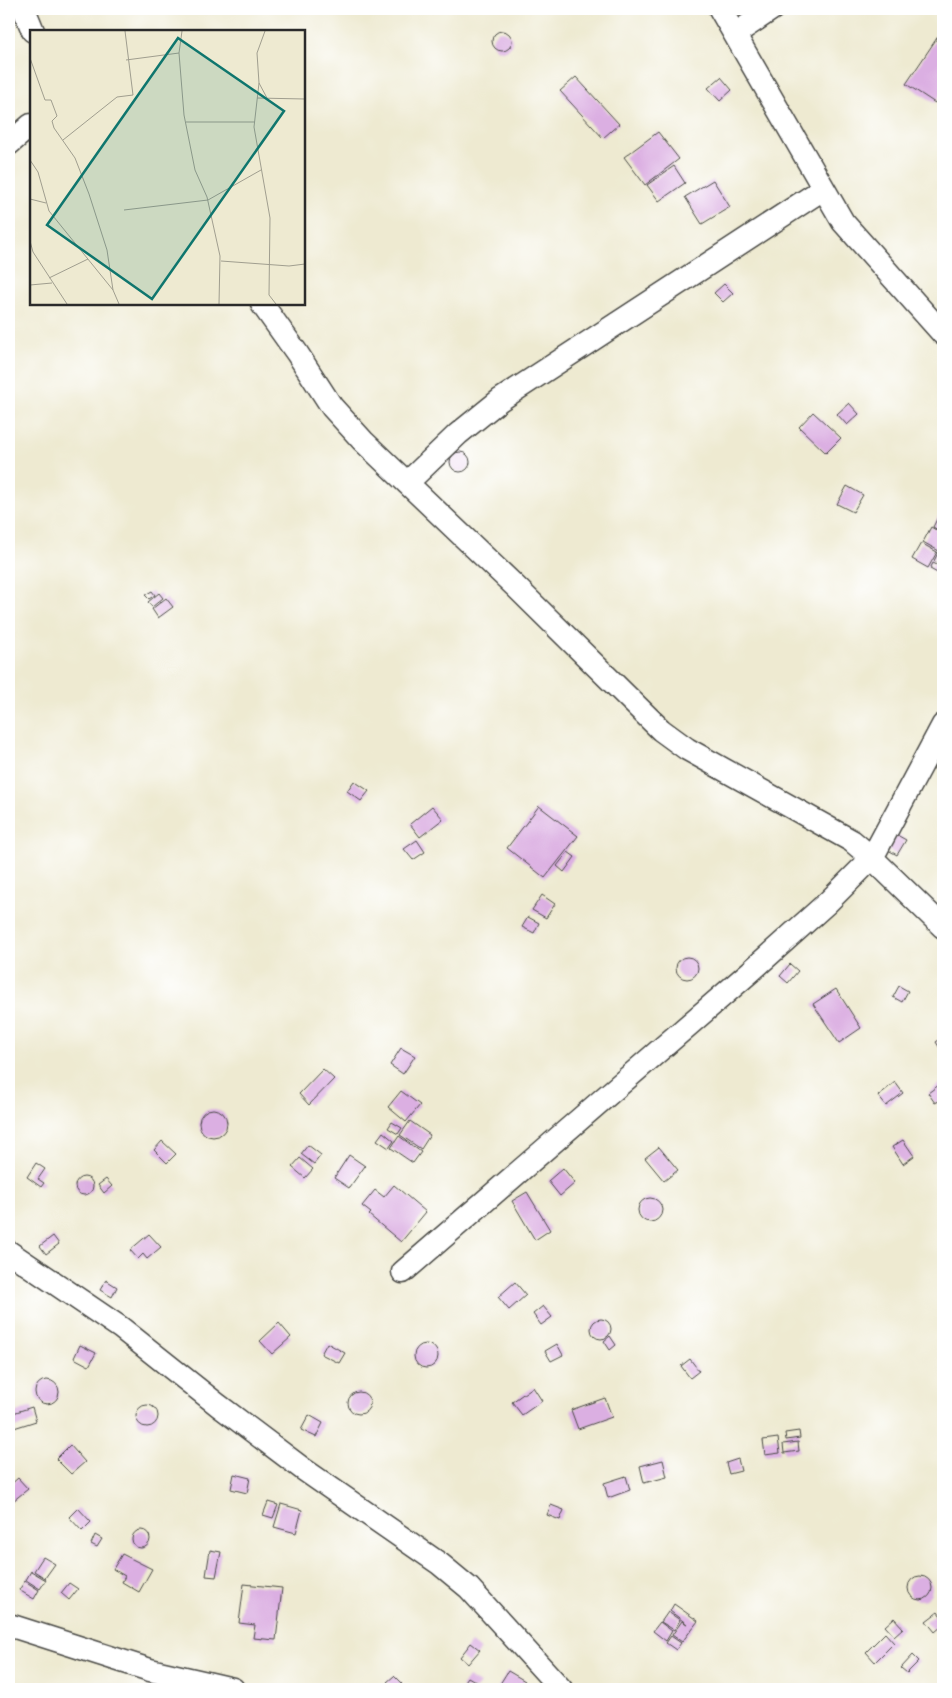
<svg xmlns="http://www.w3.org/2000/svg" width="952" height="1698" font-family="'Playpen Sans',sans-serif">
<rect width="100%" height="100%" fill="#fff"/>
<filter id="ink" filterUnits="userSpaceOnUse"><feTurbulence type="fractalNoise" baseFrequency=".02" numOctaves="2"/><feDisplacementMap in="SourceGraphic" scale="10" xChannelSelector="R" yChannelSelector="G"/><feConvolveMatrix kernelMatrix="1 2 1 2 8 2 1 2 1" color-interpolation-filters="sRGB"/></filter>
<filter id="wash" filterUnits="userSpaceOnUse"><feTurbulence type="fractalNoise" baseFrequency=".0096" numOctaves="4" result="noise"/><feDisplacementMap in="SourceGraphic" scale="20" xChannelSelector="R" yChannelSelector="G"/><feGaussianBlur stdDeviation="1.12" result="paint"/><feColorMatrix in="noise" values="0 0 0 0 0 0 0 0 0 0 0 0 0 0 0 0 0 1.4 0 .05"/><feComposite in="paint" operator="in"/></filter>
<g filter="url(#wash)">
<rect width="100%" height="100%" fill="#eeead1"/>
<g id="blocks">
<!-- building -->
<path fill="#dbafe2" d="M 943,29 L 943,91 L 935,103 L 906,84 Z
M492 41a10 10 0 1 1 20 0a10 10 0 1 1-20 0Z
M 576,77 L 619,124 L 603,138 L 560,91 Z
M 721,77 L 732,90 L 720,101 L 708,88 Z
M 658,132 L 679,159 L 645,185 L 624,157 Z
M 674,166 L 685,183 L 659,201 L 647,185 Z
M 713,180 L 730,207 L 702,224 L 685,197 Z
M 724,284 L 733,293 L 723,302 L 714,293 Z
M 849,403 L 859,414 L 847,425 L 837,414 Z
M 813,412 L 841,438 L 826,453 L 799,427 Z
M450 462a10 10 0 1 1 20 0a10 10 0 1 1-20 0Z
M 847,486 L 863,495 L 853,512 L 837,504 Z
M 943,507 L 943,533 L 933,527 Z
M 931,527 L 943,534 L 943,543 L 939,550 L 943,552 L 943,566 L 934,561 L 939,551 L 923,542 Z
M 921,543 L 937,552 L 928,568 L 912,559 Z
M 933,563 L 943,568 L 943,576 L 930,569 Z
M 152,591 L 155,595 L 149,599 L 145,595 Z
M 159,593 L 163,598 L 152,607 L 148,602 Z
M 166,598 L 173,607 L 158,618 L 152,609 Z
M 354,781 L 369,791 L 361,801 L 347,791 Z
M 432,806 L 443,819 L 420,837 L 410,824 Z
M 539,806 L 578,836 L 545,878 L 507,848 Z
M 897,835 L 906,840 L 897,855 L 888,850 Z
M 417,840 L 425,852 L 413,860 L 404,849 Z
M 568,852 L 575,857 L 564,872 L 557,866 Z
M 542,895 L 555,904 L 546,918 L 532,910 Z
M 528,917 L 539,923 L 534,933 L 522,927 Z
M676 968a11 11 0 1 1 22 0a11 11 0 1 1-22 0Z
M 790,964 L 798,971 L 788,983 L 780,976 Z
M 899,986 L 908,991 L 902,1002 L 893,997 Z
M 836,989 L 861,1028 L 839,1043 L 813,1004 Z
M 943,1037 L 943,1053 L 936,1042 Z
M 401,1048 L 415,1056 L 403,1074 L 390,1065 Z
M 323,1069 L 334,1079 L 309,1105 L 299,1094 Z
M 895,1082 L 903,1093 L 886,1106 L 878,1096 Z
M 943,1082 L 943,1107 L 939,1101 L 935,1103 L 928,1093 Z
M 401,1091 L 420,1105 L 406,1122 L 388,1107 Z
M199 1123a14 14 0 1 1 28 0a14 14 0 1 1-28 0Z
M 410,1121 L 430,1135 L 421,1149 L 400,1135 Z
M 392,1122 L 402,1128 L 398,1134 L 388,1128 Z
M 383,1132 L 394,1141 L 389,1148 L 377,1140 Z
M 399,1136 L 421,1152 L 413,1163 L 391,1148 Z
M 903,1140 L 914,1156 L 903,1164 L 892,1147 Z
M 162,1141 L 176,1154 L 167,1163 L 154,1150 Z
M 308,1145 L 321,1155 L 314,1164 L 301,1154 Z
M 659,1147 L 678,1170 L 664,1181 L 645,1158 Z
M 349,1155 L 365,1166 L 349,1188 L 334,1178 Z
M 300,1158 L 313,1169 L 305,1178 L 292,1167 Z
M 36,1163 L 45,1169 L 38,1179 L 44,1183 L 41,1187 L 27,1177 Z
M 563,1168 L 575,1183 L 560,1196 L 548,1181 Z
M75 1186a9 9 0 1 1 18 0a9 9 0 1 1-18 0Z
M 106,1179 L 112,1186 L 104,1193 L 98,1185 Z
M 394,1185 L 426,1212 L 401,1242 L 369,1215 L 371,1213 L 362,1206 L 375,1190 L 384,1197 Z
M 527,1192 L 550,1230 L 535,1240 L 512,1201 Z
M638 1210a12 12 0 1 1 24 0a12 12 0 1 1-24 0Z
M 149,1234 L 161,1247 L 147,1259 L 143,1254 L 138,1259 L 130,1250 Z
M 53,1236 L 59,1244 L 46,1254 L 40,1246 Z
M 106,1280 L 117,1287 L 112,1297 L 100,1290 Z
M 515,1282 L 526,1295 L 509,1310 L 498,1297 Z
M 543,1306 L 552,1317 L 541,1325 L 533,1314 Z
M591 1329a10 10 0 1 1 20 0a10 10 0 1 1-20 0Z
M 279,1323 L 291,1337 L 272,1354 L 260,1341 Z
M 610,1336 L 616,1345 L 610,1350 L 604,1341 Z
M 327,1343 L 345,1353 L 339,1363 L 321,1354 Z
M414 1356a12 12 0 1 1 24 0a12 12 0 1 1-24 0Z
M 557,1344 L 563,1355 L 551,1361 L 545,1351 Z
M 80,1345 L 96,1353 L 89,1366 L 74,1358 Z
M 690,1359 L 699,1371 L 690,1378 L 681,1366 Z
M35 1392a12 12 0 1 1 24 0a12 12 0 1 1-24 0Z
M 533,1387 L 542,1401 L 522,1415 L 512,1402 Z
M348 1403a11 11 0 1 1 22 0a11 11 0 1 1-22 0Z
M 605,1398 L 612,1417 L 578,1429 L 571,1410 Z
M136 1416a11 11 0 1 1 22 0a11 11 0 1 1-22 0Z
M 32,1407 L 36,1421 L 14,1428 L 10,1414 Z
M 309,1415 L 323,1423 L 316,1437 L 301,1430 Z
M 799,1431 L 800,1438 L 786,1440 L 785,1433 Z
M 778,1438 L 780,1453 L 765,1455 L 763,1440 Z
M 798,1442 L 799,1451 L 784,1453 L 783,1444 Z
M 70,1445 L 85,1462 L 71,1474 L 56,1459 Z
M 738,1459 L 741,1471 L 729,1474 L 726,1463 Z
M 663,1460 L 667,1477 L 644,1483 L 640,1466 Z
M 234,1474 L 250,1478 L 247,1493 L 231,1489 Z
M 626,1476 L 630,1490 L 608,1498 L 604,1483 Z
M 18,1478 L 28,1489 L 13,1501 L 9,1496 L 9,1486 Z
M 268,1502 L 278,1505 L 273,1518 L 263,1515 Z
M 281,1504 L 302,1510 L 296,1533 L 274,1527 Z
M 551,1505 L 564,1510 L 560,1520 L 547,1515 Z
M 78,1508 L 91,1522 L 82,1531 L 69,1517 Z
M132 1539a9 9 0 1 1 18 0a9 9 0 1 1-18 0Z
M 95,1535 L 102,1539 L 97,1547 L 91,1544 Z
M 210,1550 L 221,1552 L 216,1577 L 206,1576 Z
M 122,1554 L 152,1569 L 139,1592 L 122,1582 L 125,1576 L 113,1569 Z
M 43,1557 L 55,1564 L 45,1578 L 34,1571 Z
M 31,1571 L 46,1580 L 40,1589 L 26,1580 Z
M908 1588a12 12 0 1 1 24 0a12 12 0 1 1-24 0Z
M 25,1581 L 39,1590 L 34,1599 L 19,1590 Z
M 69,1583 L 78,1589 L 69,1600 L 61,1593 Z
M 244,1584 L 282,1588 L 276,1640 L 253,1638 L 255,1625 L 239,1623 Z
M 674,1604 L 698,1621 L 682,1642 L 672,1635 L 682,1621 L 687,1624 L 670,1611 Z
M 668,1612 L 680,1620 L 674,1630 L 661,1622 Z
M 938,1612 L 943,1619 L 943,1625 L 935,1632 L 926,1621 Z
M 894,1618 L 903,1628 L 894,1636 L 885,1626 Z
M 660,1622 L 672,1631 L 666,1641 L 653,1631 Z
M 885,1633 L 894,1643 L 875,1662 L 866,1652 Z
M 671,1636 L 681,1643 L 676,1650 L 666,1643 Z
M 471,1643 L 480,1650 L 468,1664 L 460,1657 Z
M 913,1655 L 919,1661 L 907,1673 L 901,1668 Z
M 508,1671 L 525,1681 L 520,1689 L 501,1689 L 498,1687 Z
M 394,1676 L 402,1684 L 395,1689 L 387,1682 Z
M 468,1677 L 480,1684 L 476,1689 L 465,1689 L 461,1687 Z"/>
</g>
</g>
<g filter="url(#ink)">
<use href="#blocks" fill-opacity="0" stroke="#484844" stroke-width="1"/>
<g fill="none" stroke-linecap="round" stroke-linejoin="round">
<!-- minor casing -->
<g stroke="#484844" stroke-width="25">
<path id="minor" d="M 24,9 L 33,31
M 720,9 L 843,222 L 943,334
M 735,34 L 772,9
M 9,144 L 31,125
M 262,304 L 297,353 L 332,407 L 363,441 L 516,587 L 661,730 L 687,749 L 852,841 L 872,858 L 943,927
M 407,483 L 458,434 L 500,400 L 823,189
M 9,1252 L 121,1328 L 218,1405 L 303,1469 L 440,1564 L 469,1588 L 561,1689
M 403,1272 L 750,972 L 827,903 L 872,858 L 943,725
M 9,1625 L 150,1670 L 233,1689"/>
</g>
<!-- minor -->
<use href="#minor" stroke="#fff" stroke-width="22"/>
</g>
</g>
<!-- overview -->
<g transform="translate(30 30)">
<rect width="275" height="275" fill="#eeead1"/>
<path fill="none" stroke="#a09e8f" stroke-width="1" d="M 152,1 L 149,23 L 154,85 L 165,140 L 177,167 L 190,226 L 189,274M 235,1 L 227,23 L 229,53 L 224,97 L 240,188 L 239,265 L 246,274M 0,28 L 15,70 L 21,70 L 27,86 L 22,91 L 24,98 L 45,128 L 59,164 L 77,220 L 83,260M 96,30 L 149,23M 229,53 L 237,68M 227,68 L 275,69M 156,92 L 225,92M 33,110 L 87,67 L 103,65 L 95,1M 0,130 L 8,142 L 19,181 L 83,260 L 89,274M 0,169 L 16,173M 94,180 L 178,170 L 231,140M 0,211 L 3,222 L 37,274M 191,231 L 259,236 L 275,234M 19,248 L 58,229M 0,255 L 22,253"/>
<path fill="#0f766e" fill-opacity="0.15" stroke="#0f766e" stroke-width="2.5" d="M 148,8 L 254,81 L 122,269 L 17,195 Z"/>
<rect width="275" height="275" fill="none" stroke="#2b2b2b" stroke-width="2.5"/>
</g>
<!-- margin -->
<rect width="952" height="1698" fill="none" stroke="#fff" stroke-width="30"/>
</svg>
